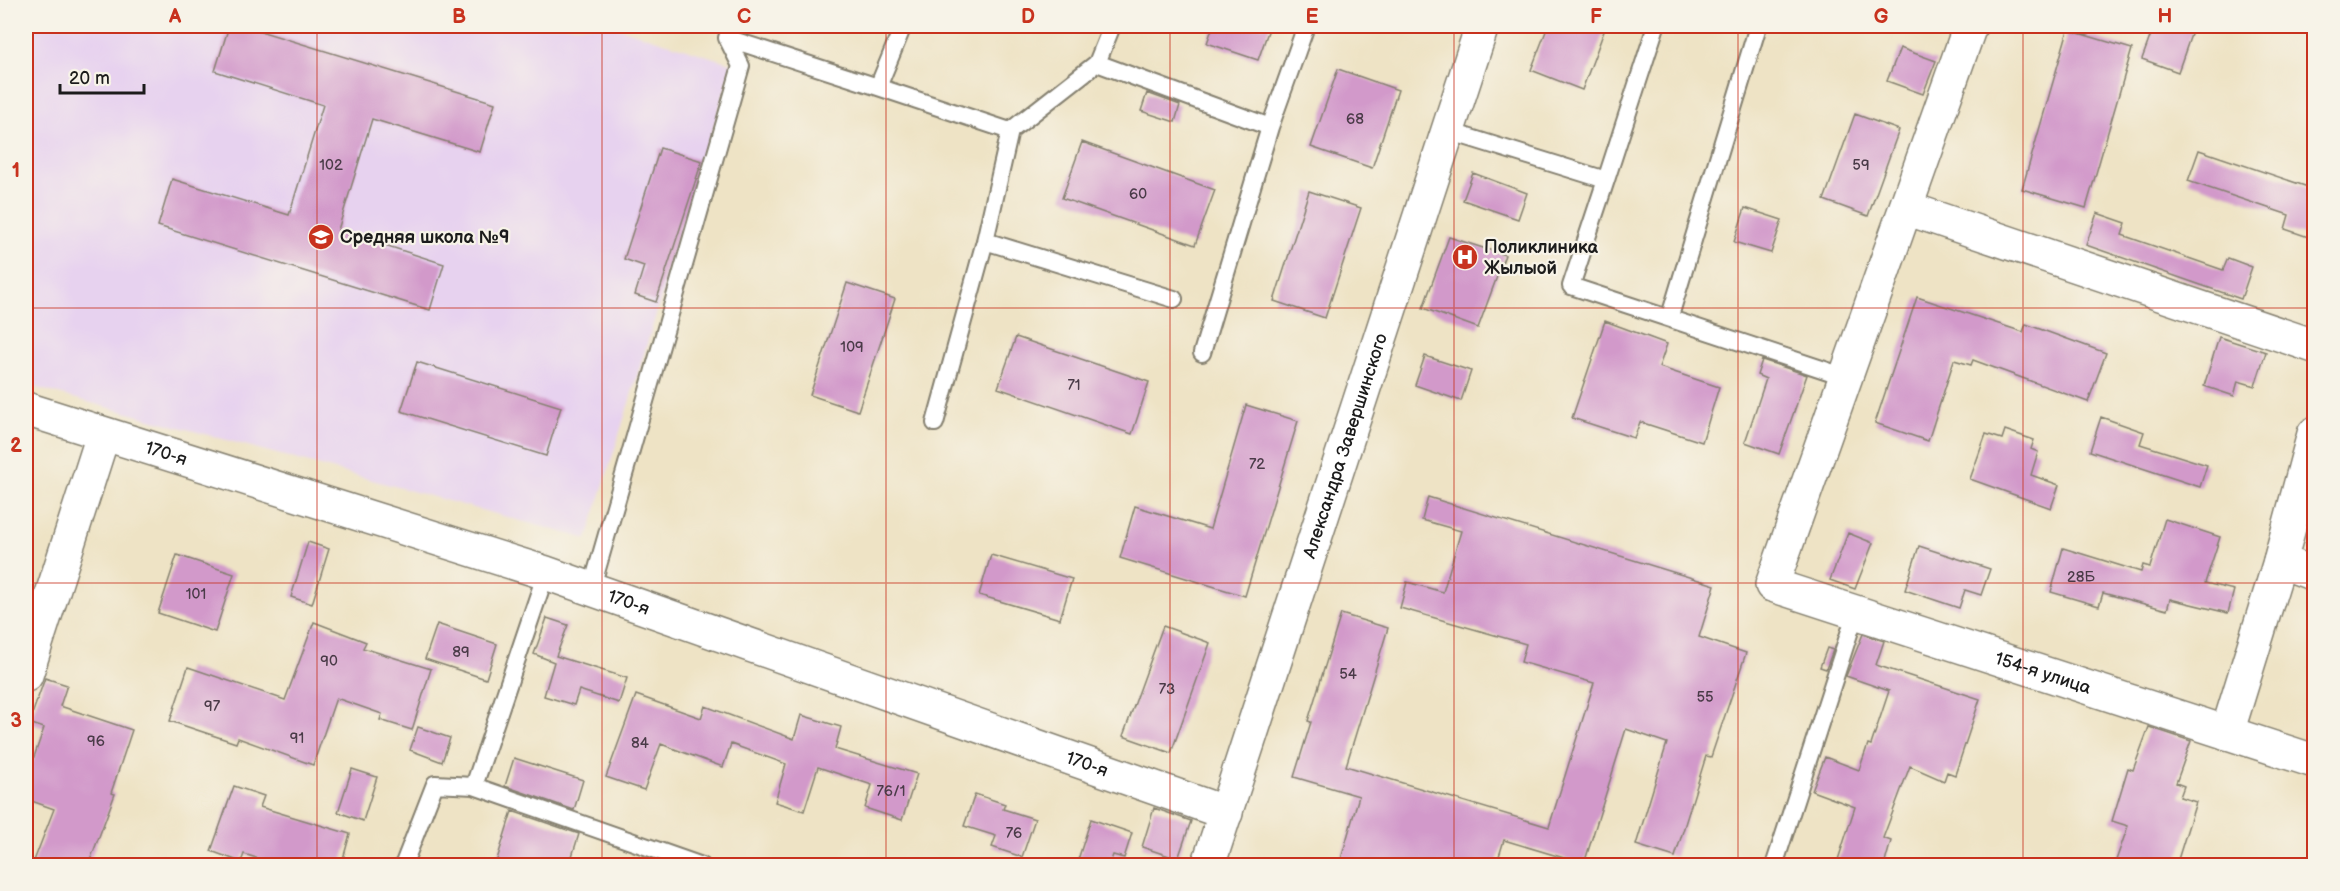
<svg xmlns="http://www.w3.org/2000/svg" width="2340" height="891" font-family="'Balsamiq Sans',sans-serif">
<rect width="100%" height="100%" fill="#f7f3e8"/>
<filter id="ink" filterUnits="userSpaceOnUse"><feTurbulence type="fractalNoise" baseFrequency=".0167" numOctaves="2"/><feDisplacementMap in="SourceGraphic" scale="12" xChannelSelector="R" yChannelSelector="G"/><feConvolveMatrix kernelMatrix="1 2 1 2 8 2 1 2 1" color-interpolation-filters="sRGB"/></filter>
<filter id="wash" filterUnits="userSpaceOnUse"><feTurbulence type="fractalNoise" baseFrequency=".008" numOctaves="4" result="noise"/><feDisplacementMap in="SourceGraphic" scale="24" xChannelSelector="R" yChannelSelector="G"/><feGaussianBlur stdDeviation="1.35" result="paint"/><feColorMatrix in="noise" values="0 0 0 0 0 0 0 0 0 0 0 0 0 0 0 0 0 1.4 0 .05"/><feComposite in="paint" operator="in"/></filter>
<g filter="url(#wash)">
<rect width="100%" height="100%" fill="#eee3c5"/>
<!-- built -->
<path fill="#e7d2ef" d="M 26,26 L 613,26 L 733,64 L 587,539 L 26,385 Z"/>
<g id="blocks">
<!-- building -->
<path fill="#d299ca" d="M 229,26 L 244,26 L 495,103 L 480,152 L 372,119 L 338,230 L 444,264 L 430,310 L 158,226 L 172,179 L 289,215 L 323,105 L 215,71 Z
M 1213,26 L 1270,26 L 1258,60 L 1207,43 Z
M 1548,26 L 1606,26 L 1582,90 L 1531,70 Z
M 2154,26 L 2194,26 L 2178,72 L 2142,59 Z
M 2068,30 L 2132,49 L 2086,208 L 2022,189 Z
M 1900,48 L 1936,61 L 1923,94 L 1887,81 Z
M 1338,69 L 1398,90 L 1372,168 L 1311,147 Z
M 1147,93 L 1180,105 L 1175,122 L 1141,111 Z
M 1855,114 L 1899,130 L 1868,216 L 1824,200 Z
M 1082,142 L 1215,190 L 1195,245 L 1062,198 Z
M 660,148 L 702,161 L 656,302 L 635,295 L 644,266 L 624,259 Z
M 2199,150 L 2314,189 L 2314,239 L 2285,229 L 2289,215 L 2188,181 Z
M 1473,173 L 1527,193 L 1518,219 L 1463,200 Z
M 1309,191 L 1361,208 L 1325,318 L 1274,301 Z
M 1745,208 L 1782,220 L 1771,253 L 1734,242 Z
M 2097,213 L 2126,223 L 2122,235 L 2223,270 L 2228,258 L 2252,267 L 2241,299 L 2086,245 Z
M 1449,237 L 1505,255 L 1478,328 L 1423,308 Z
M 847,283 L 895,299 L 858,411 L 810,395 Z
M 1917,297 L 2023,332 L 2026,324 L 2106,353 L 2088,402 L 1973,360 L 1971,365 L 1954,360 L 1928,441 L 1875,423 Z
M 1605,321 L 1667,344 L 1659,367 L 1719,387 L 1702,442 L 1640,422 L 1634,438 L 1572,418 Z
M 1016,337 L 1149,382 L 1132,434 L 998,388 Z
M 2219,337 L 2266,352 L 2255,386 L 2238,381 L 2234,396 L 2204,386 Z
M 1425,356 L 1471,371 L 1461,401 L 1415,385 Z
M 1762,360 L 1807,375 L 1779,454 L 1745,442 L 1766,379 L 1757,375 Z
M 417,362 L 561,407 L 546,456 L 401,411 Z
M 1246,405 L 1298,421 L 1245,596 L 1120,558 L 1135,506 L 1210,529 Z
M 2101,417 L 2144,432 L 2140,444 L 2207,465 L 2200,487 L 2090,451 Z
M 2005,430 L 2034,440 L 2031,449 L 2038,452 L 2031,475 L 2059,485 L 2051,508 L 1970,479 L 1986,434 L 2002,439 Z
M 1428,497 L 1715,585 L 1699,637 L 1746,653 L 1711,757 L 1706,756 L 1675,857 L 1636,845 L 1667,743 L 1626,729 L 1584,864 L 1504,840 L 1496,866 L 1339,866 L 1359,796 L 1294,777 L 1311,722 L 1308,721 L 1341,614 L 1388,628 L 1346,766 L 1549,827 L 1594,683 L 1521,662 L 1526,644 L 1400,608 L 1407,582 L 1443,592 L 1461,531 L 1422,520 Z
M 2165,519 L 2220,537 L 2205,583 L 2234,590 L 2228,613 L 2170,599 L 2167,610 L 2103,593 L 2099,606 L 2051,592 L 2063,548 L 2141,572 L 2143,565 L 2150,567 Z
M 1848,533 L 1873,543 L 1855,589 L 1830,580 Z
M 308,542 L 329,549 L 312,604 L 291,597 Z
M 1919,546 L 1990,569 L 1981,595 L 1965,590 L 1959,608 L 1905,590 Z
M 177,555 L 234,574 L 215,632 L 158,613 Z
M 991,555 L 1072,579 L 1060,619 L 979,595 Z
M 547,618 L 568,625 L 556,656 L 627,678 L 619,703 L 579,690 L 574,705 L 544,696 L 554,662 L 534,654 Z
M 314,622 L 366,642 L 363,648 L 431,669 L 412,730 L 380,720 L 382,714 L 336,698 L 313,765 L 238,738 L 236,743 L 170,721 L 188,667 L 285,700 Z
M 437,624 L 497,644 L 486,679 L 425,659 Z
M 1163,626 L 1210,643 L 1171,753 L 1123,736 Z
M 1863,634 L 1884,641 L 1876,665 L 1980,699 L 1955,775 L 1947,772 L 1944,781 L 1910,766 L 1883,838 L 1891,841 L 1884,866 L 1836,866 L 1855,807 L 1812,791 L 1825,757 L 1859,770 L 1868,744 L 1871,745 L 1889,691 L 1846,676 Z
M 1827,648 L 1833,650 L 1826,669 L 1820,667 Z
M 45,678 L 67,685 L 60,706 L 132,730 L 111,793 L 115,794 L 88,866 L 32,866 L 54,809 L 26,799 L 26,780 L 44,728 L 29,723 Z
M 636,695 L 701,718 L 705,706 L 794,739 L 801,715 L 841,727 L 835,749 L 917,774 L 902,820 L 865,808 L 872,785 L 818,767 L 804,811 L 775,802 L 786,764 L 731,744 L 723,767 L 661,744 L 644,790 L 606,777 Z
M 418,727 L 450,738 L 442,762 L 410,750 Z
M 2149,727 L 2191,741 L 2176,783 L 2184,786 L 2180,797 L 2196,802 L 2176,866 L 2114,866 L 2128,826 L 2112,821 L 2128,768 L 2133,770 Z
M 514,758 L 583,780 L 574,810 L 505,786 Z
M 352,769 L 377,777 L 363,821 L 338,812 Z
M 234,786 L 264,796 L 260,807 L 350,834 L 341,866 L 281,866 L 244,854 L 241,862 L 211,851 Z
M 975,794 L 1005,804 L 1003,809 L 1035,819 L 1022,857 L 992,847 L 996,836 L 964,826 Z
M 1154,808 L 1191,821 L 1178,859 L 1142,847 Z
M 512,811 L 579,834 L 569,866 L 495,866 Z
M 1091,819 L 1132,833 L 1124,858 L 1113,855 L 1109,866 L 1076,866 Z"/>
</g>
</g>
<g filter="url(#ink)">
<use href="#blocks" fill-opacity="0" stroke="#858070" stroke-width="1.5"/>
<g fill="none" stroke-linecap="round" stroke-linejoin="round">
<!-- service casing -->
<g stroke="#858070" stroke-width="20">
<path id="service" d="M 731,26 L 727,38 L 878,87 L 903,26
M 1097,63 L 1270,127
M 878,87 L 1010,131 L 985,241 L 935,423
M 1010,131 L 1097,63 L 1112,26
M 1448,131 L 1606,180 L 1571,286 L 1846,377
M 1606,180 L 1656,26
M 985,241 L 1174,299
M 1670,316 L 1758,26
M 1202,353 L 1270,127 L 1306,26
M 546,573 L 474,786 L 702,866
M 591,590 L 741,66 L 727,38
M 403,866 L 435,784 L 474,786
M 1774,866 L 1856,612"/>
</g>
<!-- minor casing -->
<g stroke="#858070" stroke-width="36">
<g id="minor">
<path id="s1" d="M 1970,26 L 1772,585 L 2314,761"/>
<path d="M 1906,208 L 2314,346"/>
<path id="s2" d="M 26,409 L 546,573 L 1226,813"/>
<path d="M 2280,561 L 2314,574"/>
<path d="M 26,675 L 103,435"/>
<path d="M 2227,733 L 2280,561 L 2314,434"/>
<path id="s3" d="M 1208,866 L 1482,26"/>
</g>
</g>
<!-- service -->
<use href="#service" stroke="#fff" stroke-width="16"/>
<!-- minor -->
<use href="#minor" stroke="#fff" stroke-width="33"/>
</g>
</g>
<!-- grid -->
<path fill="none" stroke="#c8321e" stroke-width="1.5" stroke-opacity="0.55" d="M 317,26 L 317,866M 602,26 L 602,866M 886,26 L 886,866M 1170,26 L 1170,866M 1454,26 L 1454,866M 1738,26 L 1738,866M 2023,26 L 2023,866M 26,308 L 2314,308M 26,583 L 2314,583"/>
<!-- icons -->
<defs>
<g id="school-disc" transform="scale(1.35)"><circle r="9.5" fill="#c8321e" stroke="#f7f3e8"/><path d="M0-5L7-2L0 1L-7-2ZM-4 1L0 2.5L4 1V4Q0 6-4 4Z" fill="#fff"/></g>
<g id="hospital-disc" transform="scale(1.35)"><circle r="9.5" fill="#c8321e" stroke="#f7f3e8"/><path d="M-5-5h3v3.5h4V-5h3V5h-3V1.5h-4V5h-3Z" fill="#fff"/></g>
</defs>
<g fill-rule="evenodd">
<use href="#school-disc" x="321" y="237"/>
<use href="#hospital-disc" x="1465" y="257"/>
</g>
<g text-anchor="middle" stroke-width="4.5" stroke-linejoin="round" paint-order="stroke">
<!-- number labels -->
<g font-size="15" fill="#4a3b48">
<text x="1355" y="124">68</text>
<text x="331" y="170">102</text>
<text x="1861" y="170">59</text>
<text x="1138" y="199">60</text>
<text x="852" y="352">109</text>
<text x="1074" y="390">71</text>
<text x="1257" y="469">72</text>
<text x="2081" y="582">28Б</text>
<text x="196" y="599">101</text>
<text x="461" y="657">89</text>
<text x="329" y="666">90</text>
<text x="1348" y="679">54</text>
<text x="1167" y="694">73</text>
<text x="1705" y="702">55</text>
<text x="212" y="711">97</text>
<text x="297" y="743">91</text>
<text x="96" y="746">96</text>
<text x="640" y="748">84</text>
<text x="891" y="796">76/1</text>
<text x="1014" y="838">76</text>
</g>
<!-- poi labels -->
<g font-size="18" font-weight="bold" fill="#1c1c1c" stroke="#f7f3e8" text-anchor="start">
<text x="340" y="243">Средняя школа №9</text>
<text x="1484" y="253">Поликлиника<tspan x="1484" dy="21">Жылыой</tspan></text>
</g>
<!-- street labels -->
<g font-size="18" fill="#1c1c1c" stroke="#f7f3e8">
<text dy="6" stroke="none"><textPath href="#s3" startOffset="442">Александра Завершинского</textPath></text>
<text dy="6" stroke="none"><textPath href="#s2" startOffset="147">170-я</textPath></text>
<text dy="6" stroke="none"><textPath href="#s2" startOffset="633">170-я</textPath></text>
<text dy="6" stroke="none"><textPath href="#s1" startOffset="878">154-я улица</textPath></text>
<text dy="6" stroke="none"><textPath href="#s2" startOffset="1119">170-я</textPath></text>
</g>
</g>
<!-- margin -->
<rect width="2340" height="891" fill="none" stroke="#f7f3e8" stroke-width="66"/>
<!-- scale -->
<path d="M60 84v9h84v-9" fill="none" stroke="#1c1c1c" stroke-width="3"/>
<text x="69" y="84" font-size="18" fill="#1c1c1c" stroke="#f7f3e8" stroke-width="4.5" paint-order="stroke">20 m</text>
<rect x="33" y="33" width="2274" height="825" fill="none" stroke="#c8321e" stroke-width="2"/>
<g font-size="20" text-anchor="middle" font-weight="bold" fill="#c8321e">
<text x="175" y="23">A</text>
<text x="459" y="23">B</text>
<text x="744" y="23">C</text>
<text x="1028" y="23">D</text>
<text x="1312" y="23">E</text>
<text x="1596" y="23">F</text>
<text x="1881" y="23">G</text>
<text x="2165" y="23">H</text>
<text x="16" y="177">1</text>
<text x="16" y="452">2</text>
<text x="16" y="727">3</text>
</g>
</svg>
